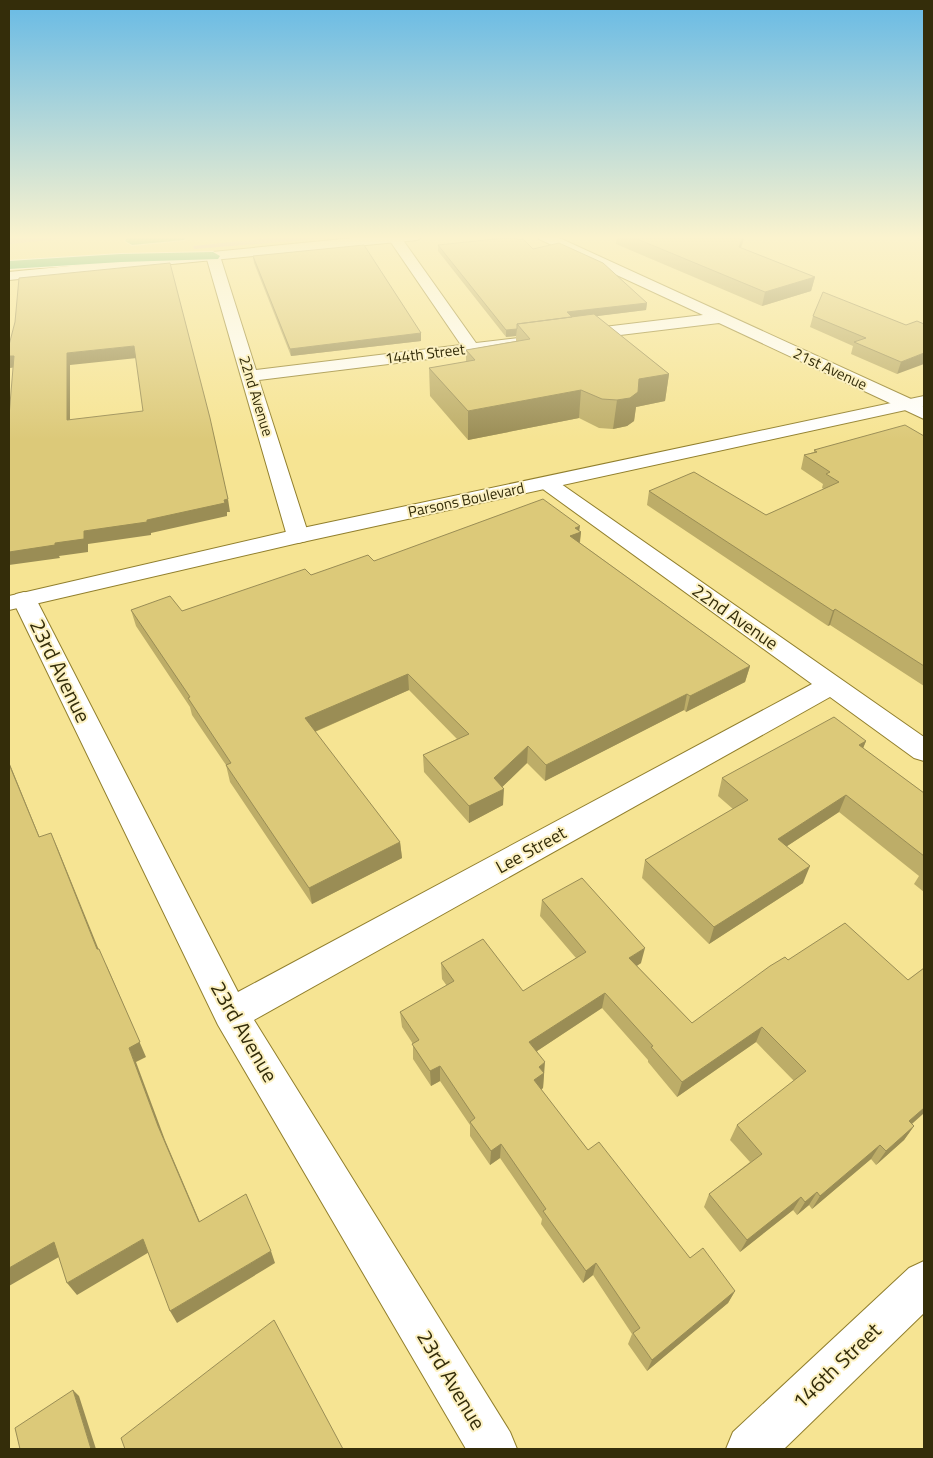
<svg xmlns="http://www.w3.org/2000/svg" width="933" height="1458" font-family="'Titillium Web',sans-serif">
<rect width="100%" height="100%" fill="#f6e493"/>
<!-- green -->
<path fill="#e4abd4" d="M 21,236 L 90,236 L 9,244 L 9,237 Z
M 288,236 L 355,236 L 194,249 L 193,246 Z"/>
<g fill="none" stroke-linecap="round" stroke-linejoin="round">
<!-- minor casing -->
<g stroke="#917f2d" stroke-width="2">
<path id="minor" d="M 390,236 L 400,236 L 476,343 L 519,338 L 525,340 L 527,343 L 525,346 L 519,348 L 259,380 L 309,536 L 306,541 L 298,543 L 290,541 L 287,536 L 206,256 L 213,252 L 220,256 L 256,370 L 461,345 L 388,238 Z
M 538,236 L 555,236 L 911,399 L 924,407 L 924,419 L 719,323 L 579,340 L 573,338 L 571,335 L 573,332 L 579,330 L 703,315 L 539,239 Z
M 547,477 L 554,479 L 924,737 L 924,761 L 914,758 L 830,697 L 254,1020 L 510,1432 L 517,1449 L 466,1449 L 218,1025 L 12,599 L 16,594 L 24,592 L 32,594 L 36,599 L 238,992 L 812,684 L 540,487 L 537,483 L 540,479 Z
M 924,1261 L 924,1313 L 784,1449 L 726,1449 L 733,1432 L 909,1268 Z"/>
</g>
<!-- tertiary casing -->
<g stroke="#917f2d" stroke-width="2">
<path id="tertiary" d="M 916,236 L 924,236 L 924,241 Z
M 924,396 L 924,406 L 298,543 L 9,610 L 9,596 L 298,529 Z"/>
</g>
<!-- secondary casing -->
<g stroke="#917f2d" stroke-width="2">
<path id="secondary" d="M 374,236 L 423,236 L 417,240 L 9,280 L 9,272 Z"/>
</g>
<!-- motorway casing -->
<g stroke="#fff" stroke-width="2">
<path id="motorway" d="M 140,236 L 190,236 L 184,240 L 132,245 L 125,241 L 127,238 Z
M 213,252 L 220,256 L 218,259 L 121,262 L 9,269 L 9,261 L 121,254 Z"/>
</g>
<!-- minor -->
<use href="#minor" fill="#fff" fill-rule="evenodd"/>
<!-- tertiary -->
<use href="#tertiary" fill="#fff" fill-rule="evenodd"/>
<!-- secondary -->
<use href="#secondary" fill="#fff" fill-rule="evenodd"/>
<!-- motorway -->
<use href="#motorway" fill="#38af72" fill-rule="evenodd"/>
</g>
<!-- wall -->
<path fill="#bdad68" d="M 617,236 L 745,236 L 741,248 L 815,277 L 811,291 L 762,306 L 616,244 Z
M 518,240 L 533,249 L 647,303 L 646,310 L 596,316 L 669,374 L 665,401 L 636,407 L 634,421 L 627,426 L 613,429 L 599,428 L 579,418 L 468,440 L 430,396 L 429,368 L 466,362 L 466,350 L 516,341 L 516,336 L 506,337 L 438,251 L 438,245 Z
M 253,256 L 421,333 L 421,341 L 291,356 L 254,263 Z
M 813,316 L 906,325 L 924,324 L 897,374 L 851,354 L 853,346 L 810,327 Z
M 924,436 L 924,686 L 830,625 L 828,626 L 647,505 L 649,491 L 766,515 L 824,489 L 822,488 L 823,484 L 801,469 L 804,455 L 814,452 L 814,450 Z
M 579,531 L 581,532 L 580,543 L 750,666 L 745,682 L 686,712 L 684,710 L 545,781 L 527,763 L 502,787 L 503,805 L 469,823 L 424,772 L 423,755 L 457,739 L 409,690 L 315,732 L 400,842 L 402,858 L 312,904 L 230,782 L 226,765 L 192,715 L 190,707 L 136,626 L 131,610 L 182,611 L 311,575 L 374,561 Z
M 866,741 L 863,748 L 924,793 L 924,892 L 914,884 L 919,876 L 839,812 L 787,846 L 803,883 L 709,944 L 642,878 L 645,860 L 733,809 L 718,796 L 722,778 Z
M 542,900 L 641,963 L 637,966 L 692,1023 L 788,960 L 908,980 L 924,968 L 924,1113 L 912,1124 L 914,1126 L 904,1140 L 876,1165 L 871,1159 L 812,1209 L 809,1205 L 797,1215 L 793,1210 L 740,1252 L 704,1207 L 709,1194 L 750,1162 L 730,1140 L 737,1125 L 794,1081 L 756,1042 L 677,1097 L 648,1062 L 648,1060 L 602,1008 L 537,1051 L 544,1073 L 543,1088 L 541,1090 L 588,1150 L 690,1258 L 735,1291 L 728,1303 L 647,1371 L 628,1344 L 632,1334 L 593,1275 L 583,1283 L 541,1224 L 542,1219 L 500,1158 L 490,1165 L 470,1136 L 470,1125 L 440,1081 L 431,1086 L 413,1059 L 413,1044 L 402,1027 L 400,1012 L 447,986 L 442,979 L 441,963 L 523,991 L 576,958 L 540,916 Z"/>
<!-- shaded-wall -->
<path fill="#9a8d55" d="M 743,236 L 745,236 L 736,260 L 739,247 Z
M 815,277 L 811,291 L 762,306 L 765,292 Z
M 647,303 L 646,310 L 566,320 L 567,312 Z
M 517,329 L 516,336 L 506,337 L 506,330 Z
M 421,333 L 421,341 L 291,356 L 290,349 Z
M 134,346 L 137,358 L 70,365 L 70,432 L 67,420 L 67,353 Z
M 924,353 L 924,364 L 897,374 L 901,362 Z
M 9,356 L 14,356 L 17,367 L 10,368 L 9,365 Z
M 669,374 L 665,401 L 636,407 L 634,421 L 627,426 L 613,429 L 617,400 L 639,379 Z
M 581,390 L 579,418 L 468,440 L 468,411 Z
M 228,499 L 230,512 L 227,512 L 227,516 L 151,533 L 151,535 L 88,544 L 88,552 L 59,556 L 60,558 L 9,565 L 9,552 L 55,543 L 84,531 L 147,520 Z
M 580,526 L 579,532 L 581,532 L 579,547 L 570,536 L 575,528 Z
M 835,609 L 830,625 L 828,626 L 833,611 Z
M 750,666 L 745,682 L 686,712 L 690,696 Z
M 408,674 L 409,690 L 307,735 L 305,718 Z
M 687,694 L 684,710 L 545,781 L 546,765 Z
M 866,741 L 859,758 L 859,745 Z
M 528,746 L 527,763 L 496,793 L 504,789 L 503,805 L 469,823 L 469,806 L 494,778 Z
M 9,762 L 46,853 L 39,837 L 9,764 Z
M 846,795 L 839,812 L 772,856 L 778,839 Z
M 51,833 L 58,849 L 105,965 L 97,949 Z
M 400,842 L 402,858 L 312,904 L 309,888 Z
M 810,866 L 803,883 L 709,944 L 714,927 Z
M 645,948 L 641,963 L 625,973 L 629,958 Z
M 106,964 L 146,1057 L 136,1062 L 165,1140 L 205,1234 L 199,1222 L 158,1126 L 129,1048 Z
M 605,993 L 602,1008 L 528,1057 L 529,1042 Z
M 762,1027 L 756,1042 L 677,1097 L 682,1082 Z
M 545,1062 L 543,1088 L 532,1095 L 534,1080 L 539,1067 Z
M 440,1066 L 440,1081 L 431,1086 L 430,1071 Z
M 924,1108 L 924,1113 L 899,1135 L 909,1121 Z
M 914,1126 L 904,1140 L 876,1165 L 886,1151 Z
M 501,1144 L 500,1158 L 490,1165 L 491,1151 Z
M 880,1145 L 871,1159 L 812,1209 L 820,1196 Z
M 817,1192 L 809,1205 L 797,1215 L 805,1202 Z
M 801,1197 L 793,1210 L 740,1252 L 747,1240 Z
M 143,1239 L 151,1251 L 77,1295 L 67,1283 Z
M 54,1242 L 64,1254 L 9,1286 L 9,1268 Z
M 271,1251 L 275,1263 L 177,1323 L 170,1311 Z
M 596,1263 L 593,1275 L 583,1283 L 586,1271 Z
M 735,1291 L 728,1303 L 647,1371 L 652,1360 Z
M 73,1390 L 79,1396 L 96,1449 L 91,1449 Z"/>
<!-- building -->
<path fill="#dcc979" stroke="#9a8d55" fill-rule="evenodd" d="M 630,236 L 743,236 L 739,247 L 815,277 L 765,292 Z
M 515,237 L 518,240 L 523,239 L 533,249 L 559,243 L 603,263 L 647,303 L 567,312 L 572,317 L 517,324 L 517,329 L 506,330 L 438,245 Z
M 364,245 L 421,333 L 290,349 L 253,256 Z
M 170,263 L 210,418 L 228,499 L 224,500 L 225,503 L 147,520 L 147,522 L 84,531 L 84,539 L 55,543 L 55,545 L 9,552 L 9,416 L 14,356 L 9,356 L 9,345 L 15,322 L 19,278 ZM 134,346 L 143,411 L 67,420 L 67,353 Z
M 823,292 L 906,325 L 917,321 L 924,324 L 924,353 L 901,362 L 854,342 L 866,338 L 813,316 Z
M 594,314 L 669,374 L 639,379 L 638,392 L 630,398 L 617,400 L 602,399 L 581,390 L 468,411 L 429,368 L 475,360 L 466,350 L 530,339 L 517,324 Z
M 905,425 L 924,436 L 924,666 L 835,609 L 833,611 L 649,491 L 694,472 L 766,515 L 839,482 L 826,474 L 830,472 L 804,455 L 817,452 L 814,450 Z
M 543,499 L 580,526 L 575,528 L 581,532 L 570,536 L 750,666 L 690,696 L 687,694 L 546,765 L 528,746 L 494,778 L 504,789 L 469,806 L 423,755 L 469,734 L 408,674 L 305,718 L 400,842 L 309,888 L 226,765 L 231,763 L 188,698 L 190,697 L 131,610 L 170,596 L 182,611 L 305,569 L 311,575 L 368,555 L 374,561 Z
M 834,717 L 866,741 L 859,745 L 924,793 L 924,856 L 846,795 L 778,839 L 810,866 L 714,927 L 645,860 L 748,800 L 722,778 Z
M 9,764 L 39,837 L 51,833 L 97,949 L 99,949 L 140,1042 L 129,1048 L 158,1126 L 199,1222 L 246,1194 L 271,1251 L 170,1311 L 143,1239 L 67,1283 L 54,1242 L 9,1268 Z
M 582,878 L 645,948 L 629,958 L 692,1023 L 770,966 L 785,957 L 788,960 L 845,923 L 908,980 L 924,968 L 924,1108 L 909,1121 L 914,1126 L 886,1151 L 880,1145 L 820,1196 L 817,1192 L 805,1202 L 801,1197 L 747,1240 L 709,1194 L 762,1154 L 737,1125 L 806,1071 L 762,1027 L 682,1082 L 651,1047 L 653,1046 L 605,993 L 529,1042 L 545,1062 L 539,1067 L 544,1073 L 534,1080 L 588,1150 L 599,1142 L 690,1258 L 703,1248 L 735,1291 L 652,1360 L 633,1333 L 640,1328 L 596,1263 L 586,1271 L 543,1211 L 546,1209 L 501,1144 L 491,1151 L 470,1122 L 475,1118 L 440,1066 L 430,1071 L 412,1044 L 419,1040 L 400,1012 L 454,981 L 441,963 L 483,939 L 523,991 L 586,952 L 542,900 Z
M 274,1320 L 343,1449 L 125,1449 L 121,1438 Z
M 73,1390 L 91,1449 L 20,1449 L 15,1428 Z"/>
<!-- sky -->
<linearGradient id="sky" x2="0" y2="1"><stop stop-color="#67bae5"/><stop offset="0.54" stop-color="#fbf3ce"/><stop offset="1" stop-color="#fbf3ce" stop-opacity="0"/></linearGradient>
<rect width="933" height="440" fill="url(#sky)"/>
<g text-anchor="middle" stroke-width="4" stroke-linejoin="round" paint-order="stroke">
<!-- far-street labels -->
<g font-size="15" fill="#342d0a" stroke="#fcf1c2">
<text transform="translate(425 354) rotate(-7)" y="5">144th Street</text>
<text transform="translate(830 369) rotate(25)" y="5">21st Avenue</text>
<text transform="translate(256 396) rotate(73)" y="5">22nd Avenue</text>
<text transform="translate(466 500) rotate(-12)" y="5">Parsons Boulevard</text>
</g>
<!-- street labels -->
<g font-size="18" fill="#342d0a" stroke="#fcf1c2">
<text transform="translate(735 617) rotate(35)" y="6">22nd Avenue</text>
<text transform="translate(531 850) rotate(-29)" y="6">Lee Street</text>
</g>
<!-- near-street labels -->
<g font-size="21" fill="#342d0a" stroke="#fcf1c2">
<text transform="translate(60 671) rotate(64)" y="7">23rd Avenue</text>
<text transform="translate(244 1032) rotate(60)" y="7">23rd Avenue</text>
<text transform="translate(837 1366) rotate(-44)" y="7">146th Street</text>
<text transform="translate(451 1380) rotate(59)" y="7">23rd Avenue</text>
</g>
</g>
<!-- border -->
<rect width="933" height="1458" fill="none" stroke="#342d0a" stroke-width="20"/>
</svg>
